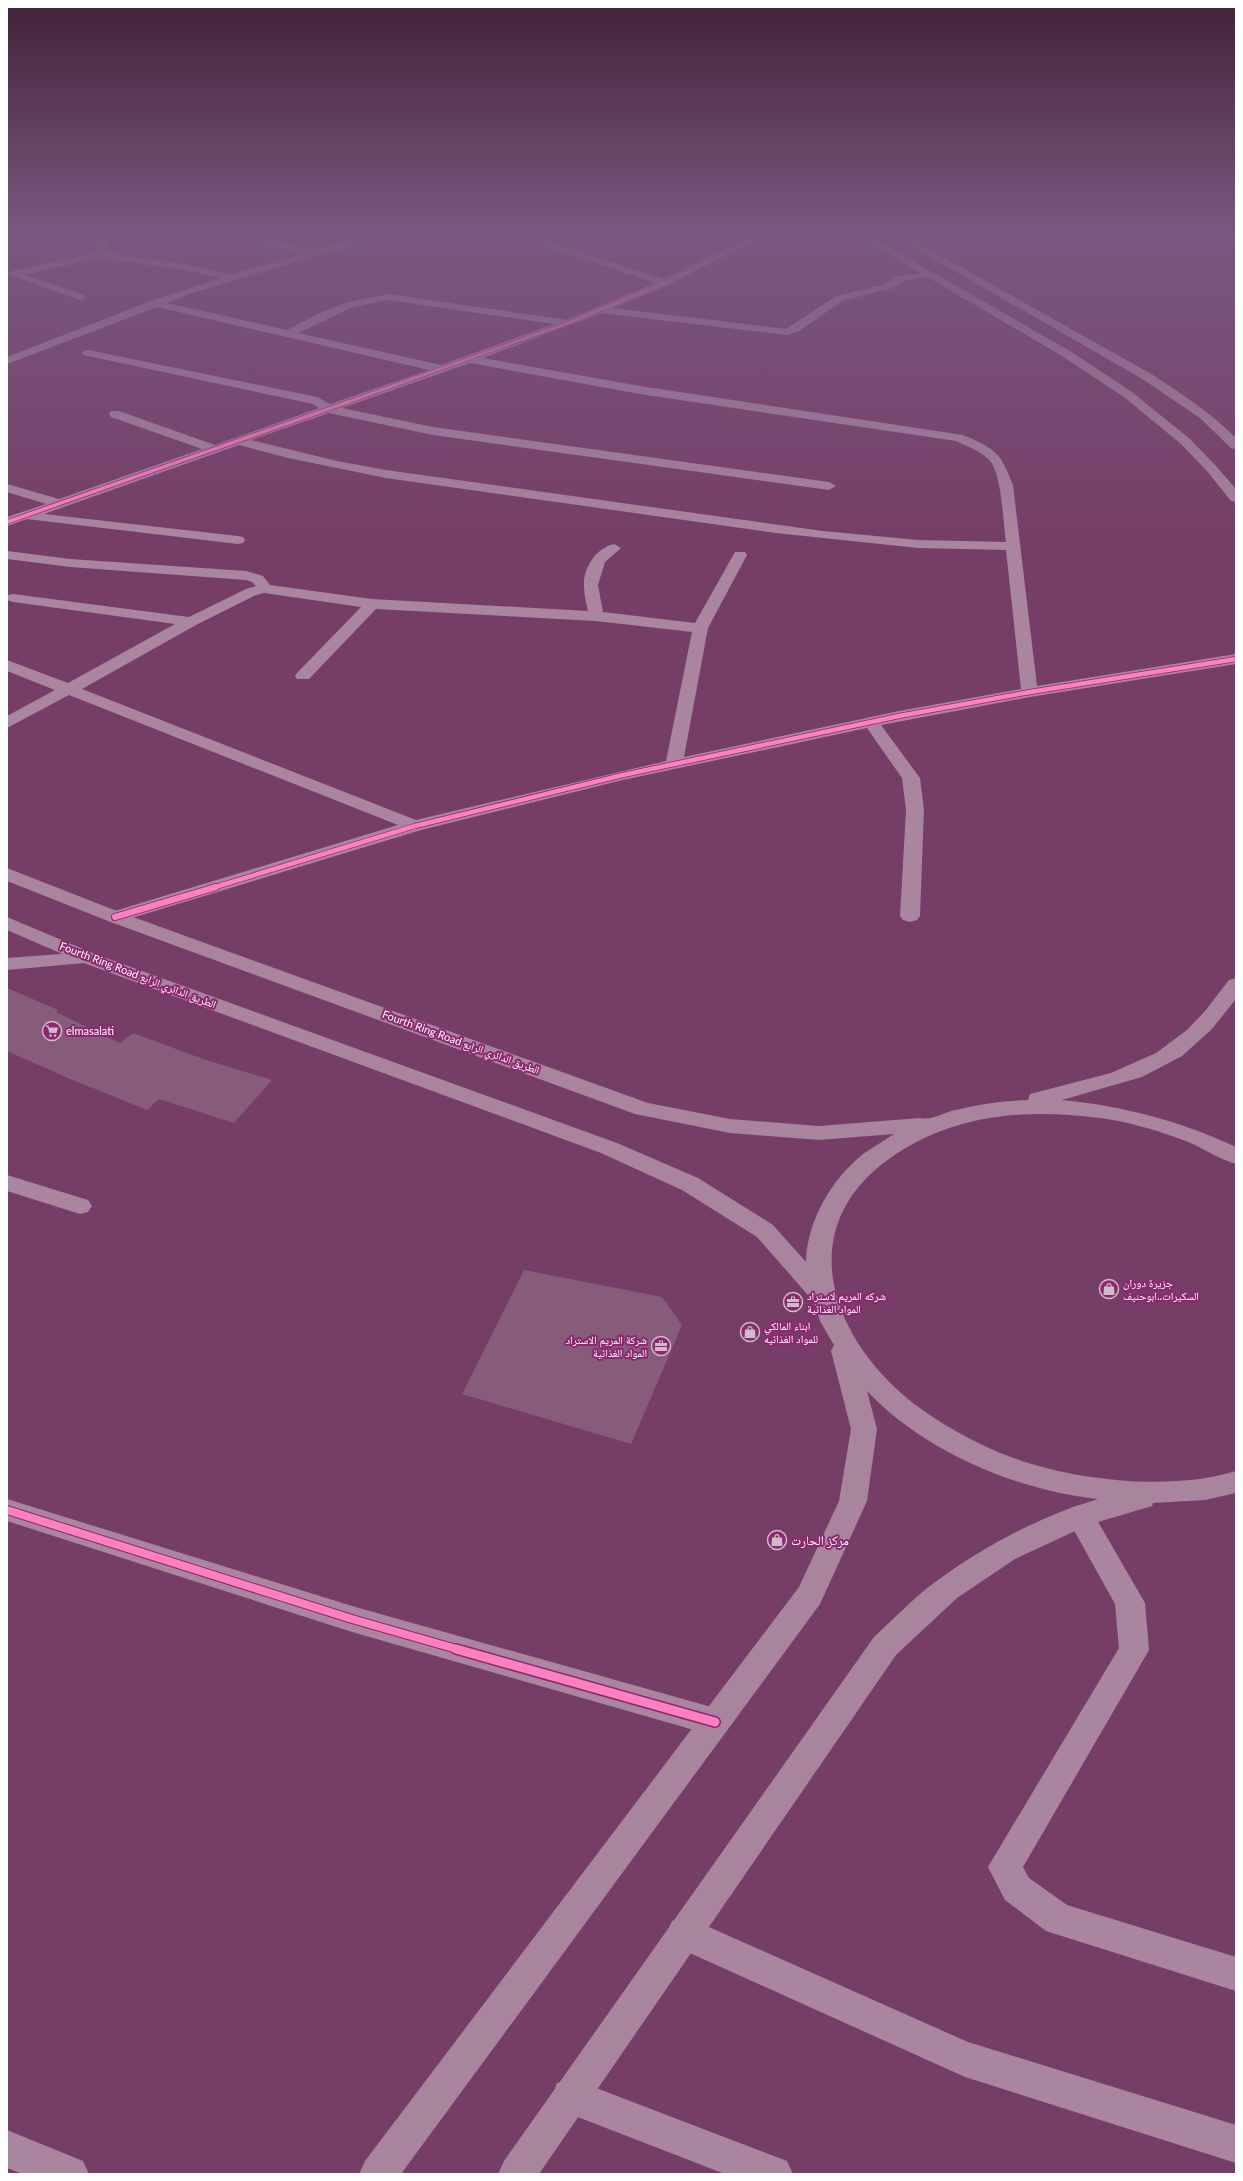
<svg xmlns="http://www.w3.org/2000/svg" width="1243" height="2181" font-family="Lato,'Noto Naskh Arabic',sans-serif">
<rect width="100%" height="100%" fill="#763e66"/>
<!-- building -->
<path fill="#875c7b" d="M 7,988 L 58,1010 L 56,1012 L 120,1043 L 133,1033 L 203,1059 L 272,1080 L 234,1123 L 159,1099 L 147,1110 L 68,1078 L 7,1051 Z
M 524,1270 L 662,1297 L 682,1325 L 631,1444 L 462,1394 Z"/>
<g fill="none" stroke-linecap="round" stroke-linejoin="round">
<!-- minor -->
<path fill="#a985a0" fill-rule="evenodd" d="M 7,231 L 41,231 L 36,234 L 7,237 Z
M 95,231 L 111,231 L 112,233 L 106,248 L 117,254 L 185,264 L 232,274 L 303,253 L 210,234 L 205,231 L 225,231 L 315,250 L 391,231 L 409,231 L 319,255 L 189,294 L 167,303 L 287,330 L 320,313 L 345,303 L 388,294 L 567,320 L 655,283 L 498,231 L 513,231 L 664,279 L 762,231 L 775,231 L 669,285 L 613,308 L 786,329 L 836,296 L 882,285 L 897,276 L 932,272 L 932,276 L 904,281 L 890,289 L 844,300 L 799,331 L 787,335 L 601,313 L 483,358 L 640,386 L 963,435 C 996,449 1000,452 1013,485 L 1037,686 L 1236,654 L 1236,664 L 1030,697 L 881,725 L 920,778 L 924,810 L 920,916 L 917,920 L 910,922 L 903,920 L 900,916 L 906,810 L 902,778 L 867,728 L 623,780 L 421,830 L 122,921 L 115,923 L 108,921 L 105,917 L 108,913 L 398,825 L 69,695 L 7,728 L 7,716 L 55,690 L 7,671 L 7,660 L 68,683 L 175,624 L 13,602 L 7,600 L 8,595 L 13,594 L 189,617 L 246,589 L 256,586 L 252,582 L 246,580 L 70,567 L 7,559 L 7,551 L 70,559 L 246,571 L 263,576 L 270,585 L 372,599 L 588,611 C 586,603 584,594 584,586 C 583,568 596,548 614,544 L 621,548 L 605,562 L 598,585 L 603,612 L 695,623 L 735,552 L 745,552 L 747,555 L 708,628 L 684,757 L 899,711 L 1021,689 L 1006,550 L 918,548 L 776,533 L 386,478 L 288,458 L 239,445 L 44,514 L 238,536 L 243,537 L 245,540 L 243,543 L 238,544 L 27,519 L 7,526 L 7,517 L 46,504 L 7,492 L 7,484 L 59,499 L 202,449 L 111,417 L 109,414 L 111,411 L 119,411 L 215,445 L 319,408 L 313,404 L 88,356 L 84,355 L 82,353 L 84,351 L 88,350 L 317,397 L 330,404 L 429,370 L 157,307 L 7,364 L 7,357 L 151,301 L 221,278 L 185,270 L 115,260 L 105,256 L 24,275 L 84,295 L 85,297 L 84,299 L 80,300 L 7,274 L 12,271 L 97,252 L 95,246 L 101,234 ZM 388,300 L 554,324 L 441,365 L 298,333 L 353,307 ZM 470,363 L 640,394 L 956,441 C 968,447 982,451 991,462 C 1002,478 1003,522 1006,542 L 918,540 L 823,531 L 386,470 L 337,461 L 251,440 L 329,413 L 433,435 L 829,490 L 836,486 L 829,482 L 433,427 L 342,408 ZM 264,593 L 361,607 L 297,673 L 295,676 L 297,679 L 309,679 L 376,609 L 596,621 L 692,632 L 666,761 L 416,820 L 82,689 L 196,625 L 256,595 Z
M 1083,231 L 1114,231 C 1108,236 1089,236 1083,231 Z
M 88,952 L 95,954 L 98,958 L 95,962 L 7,970 L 7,958 Z
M 7,1175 L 88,1200 L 92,1206 L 88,1212 L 80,1214 L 7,1191 Z
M 7,1499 L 352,1606 L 715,1708 L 726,1712 L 731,1722 L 726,1732 L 715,1736 L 352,1632 L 7,1521 Z
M 1080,1505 L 1090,1508 L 1145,1603 L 1149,1650 L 1023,1867 L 1029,1878 L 1067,1905 L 1236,1957 L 1236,1991 L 1046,1931 L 1005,1900 L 988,1867 L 1119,1648 L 1115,1604 L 1066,1516 L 1070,1508 Z
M 684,1916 L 968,2042 L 1236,2125 L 1236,2163 L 965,2077 L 672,1945 L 667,1933 L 672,1921 Z
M 570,2078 L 787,2161 L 793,2174 L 725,2174 L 557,2109 L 552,2096 L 557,2083 Z
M 7,2130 L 83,2161 L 89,2174 L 23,2174 L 7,2168 Z"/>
<!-- major -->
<path fill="#a9849d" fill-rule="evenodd" d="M 849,231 L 861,231 L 1070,351 L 1132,392 L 1190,439 L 1216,466 L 1236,489 L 1236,502 L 1231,501 L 1207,471 L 1181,444 L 1124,397 L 1062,356 Z
M 885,231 L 897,231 L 1153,375 C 1182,394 1211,413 1236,438 L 1236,449 L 1231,448 L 1200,418 L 1144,380 Z
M 7,868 L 122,913 L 648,1103 L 730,1119 L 819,1126 L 920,1118 C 932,1121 944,1112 956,1110 C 980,1104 1003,1101 1028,1100 L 1030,1094 L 1111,1073 L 1156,1053 L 1187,1030 L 1205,1011 L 1229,980 L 1236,978 L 1236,999 L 1211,1030 L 1182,1056 L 1142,1077 L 1062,1100 C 1124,1106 1180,1121 1236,1147 L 1236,1164 C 1218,1159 1203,1148 1186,1141 C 1158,1131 1128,1121 1099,1118 C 1027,1109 959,1113 896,1154 C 797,1219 823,1323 901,1393 C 927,1416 959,1434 991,1449 C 1057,1479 1165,1493 1236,1471 L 1236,1493 L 1205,1500 L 1153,1503 L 1152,1506 L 1088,1525 L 1015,1559 L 957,1598 L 896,1655 L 539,2174 L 498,2174 L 504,2161 L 874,1637 C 895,1618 915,1596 938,1580 C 986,1545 1041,1516 1098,1499 C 1018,1491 923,1451 867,1391 L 877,1429 L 867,1501 L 820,1604 L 401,2174 L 359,2174 L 365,2161 L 799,1587 L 839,1501 L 851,1429 L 831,1351 L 834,1345 L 820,1321 L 814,1302 L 757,1237 L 682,1190 L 601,1153 L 81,962 L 7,930 L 7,917 L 95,954 L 617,1143 L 698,1178 L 773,1225 L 806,1262 C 807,1221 831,1180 863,1154 C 873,1147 884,1141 894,1134 L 819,1140 L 730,1133 L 635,1114 L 108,921 L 7,881 Z"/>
<!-- cycleway-far5 casing -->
<g stroke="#8d2770" stroke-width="4">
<path id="cycleway-far5" d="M 345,403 L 568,323 L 665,283 L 770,231"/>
</g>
<!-- cycleway-far4 casing -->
<g stroke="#8d2770" stroke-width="5">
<path id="cycleway-far4" d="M 7,522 L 348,402"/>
</g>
<!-- cycleway-far3 casing -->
<g stroke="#8d2770" stroke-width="6">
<path id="cycleway-far3" d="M 212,888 L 415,826 L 623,775 L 899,716 L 1030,692 L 1236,659"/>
</g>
<!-- cycleway-far2 casing -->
<g stroke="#8d2770" stroke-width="8">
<path id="cycleway-far2" d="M 115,917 L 216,887"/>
</g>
<!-- cycleway-far1 casing -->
<g stroke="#8d2770" stroke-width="10">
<path id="cycleway-far1" d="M 7,1510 L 352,1619 L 460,1650"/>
</g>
<!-- cycleway casing -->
<g stroke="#8d2770" stroke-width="12">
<path id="cycleway" d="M 456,1649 L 715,1722"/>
</g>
<!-- cycleway-far5 -->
<use href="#cycleway-far5" stroke="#ff80c0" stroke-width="3"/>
<!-- cycleway-far4 -->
<use href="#cycleway-far4" stroke="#ff80c0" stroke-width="3.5"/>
<!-- cycleway-far3 -->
<use href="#cycleway-far3" stroke="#ff80c0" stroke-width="4.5"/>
<!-- cycleway-far2 -->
<use href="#cycleway-far2" stroke="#ff80c0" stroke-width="6"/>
<!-- cycleway-far1 -->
<use href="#cycleway-far1" stroke="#ff80c0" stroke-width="8"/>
<!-- cycleway -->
<use href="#cycleway" stroke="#ff80c0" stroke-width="9"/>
</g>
<!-- sky -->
<linearGradient id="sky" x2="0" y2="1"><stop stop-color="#412238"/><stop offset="0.43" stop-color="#79587f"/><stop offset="1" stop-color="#79587f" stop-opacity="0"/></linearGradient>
<rect width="1243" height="537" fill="url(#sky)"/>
<!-- icons -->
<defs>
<g id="supermarket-ring" transform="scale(1)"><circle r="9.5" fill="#8d2770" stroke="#cfbbc9" stroke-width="1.5"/><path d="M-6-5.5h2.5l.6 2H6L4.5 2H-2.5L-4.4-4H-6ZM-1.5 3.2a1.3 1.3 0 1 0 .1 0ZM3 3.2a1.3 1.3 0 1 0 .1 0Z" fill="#cfbbc9"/></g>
<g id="shop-ring" transform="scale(1)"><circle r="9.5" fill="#8d2770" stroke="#cfbbc9" stroke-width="1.5"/><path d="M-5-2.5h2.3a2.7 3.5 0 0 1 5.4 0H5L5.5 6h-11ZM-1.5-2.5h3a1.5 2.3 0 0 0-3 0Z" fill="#cfbbc9"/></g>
<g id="office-ring" transform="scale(1)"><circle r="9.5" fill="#8d2770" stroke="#cfbbc9" stroke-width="1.5"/><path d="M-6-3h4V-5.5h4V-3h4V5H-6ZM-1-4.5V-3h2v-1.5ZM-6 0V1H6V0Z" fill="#cfbbc9"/></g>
</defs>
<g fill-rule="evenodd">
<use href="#supermarket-ring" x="52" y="1031"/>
<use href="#shop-ring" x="1109" y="1289"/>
<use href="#office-ring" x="793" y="1302"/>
<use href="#shop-ring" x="750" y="1332"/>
<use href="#office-ring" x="661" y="1346"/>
<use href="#shop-ring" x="777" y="1540"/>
</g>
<g text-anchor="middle" stroke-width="4" stroke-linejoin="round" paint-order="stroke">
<!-- street labels -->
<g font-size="11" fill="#fff" stroke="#8d2770">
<text transform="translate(138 975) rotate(21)" y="4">Fourth Ring Road الطريق الدائري الرابع</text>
<text transform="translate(461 1042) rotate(20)" y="4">Fourth Ring Road الطريق الدائري الرابع</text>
</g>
<!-- poi labels -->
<g font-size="11" fill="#fff" stroke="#8d2770" text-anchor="start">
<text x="66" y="1035">elmasalati</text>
<text x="1123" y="1287">جزيرة دوران<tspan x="1123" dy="13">السكيرات..ابوحنيف</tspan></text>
<text x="807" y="1300">شركه المريم لاستراد<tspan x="807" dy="13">المواد الغذائية</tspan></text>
<text x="764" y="1330">ابناء المالكي<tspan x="764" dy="13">للمواد الغذائيه</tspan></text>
<text x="647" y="1344" text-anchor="end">شركة المريم الاستراد<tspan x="647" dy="13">المواد الغذائية</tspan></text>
</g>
<!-- near-poi labels -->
<g font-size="13" fill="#fff" stroke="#8d2770" text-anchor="start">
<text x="791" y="1545">مركز الحارت</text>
</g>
</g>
<!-- border -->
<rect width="1243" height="2181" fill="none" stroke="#ffffff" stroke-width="16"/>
</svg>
